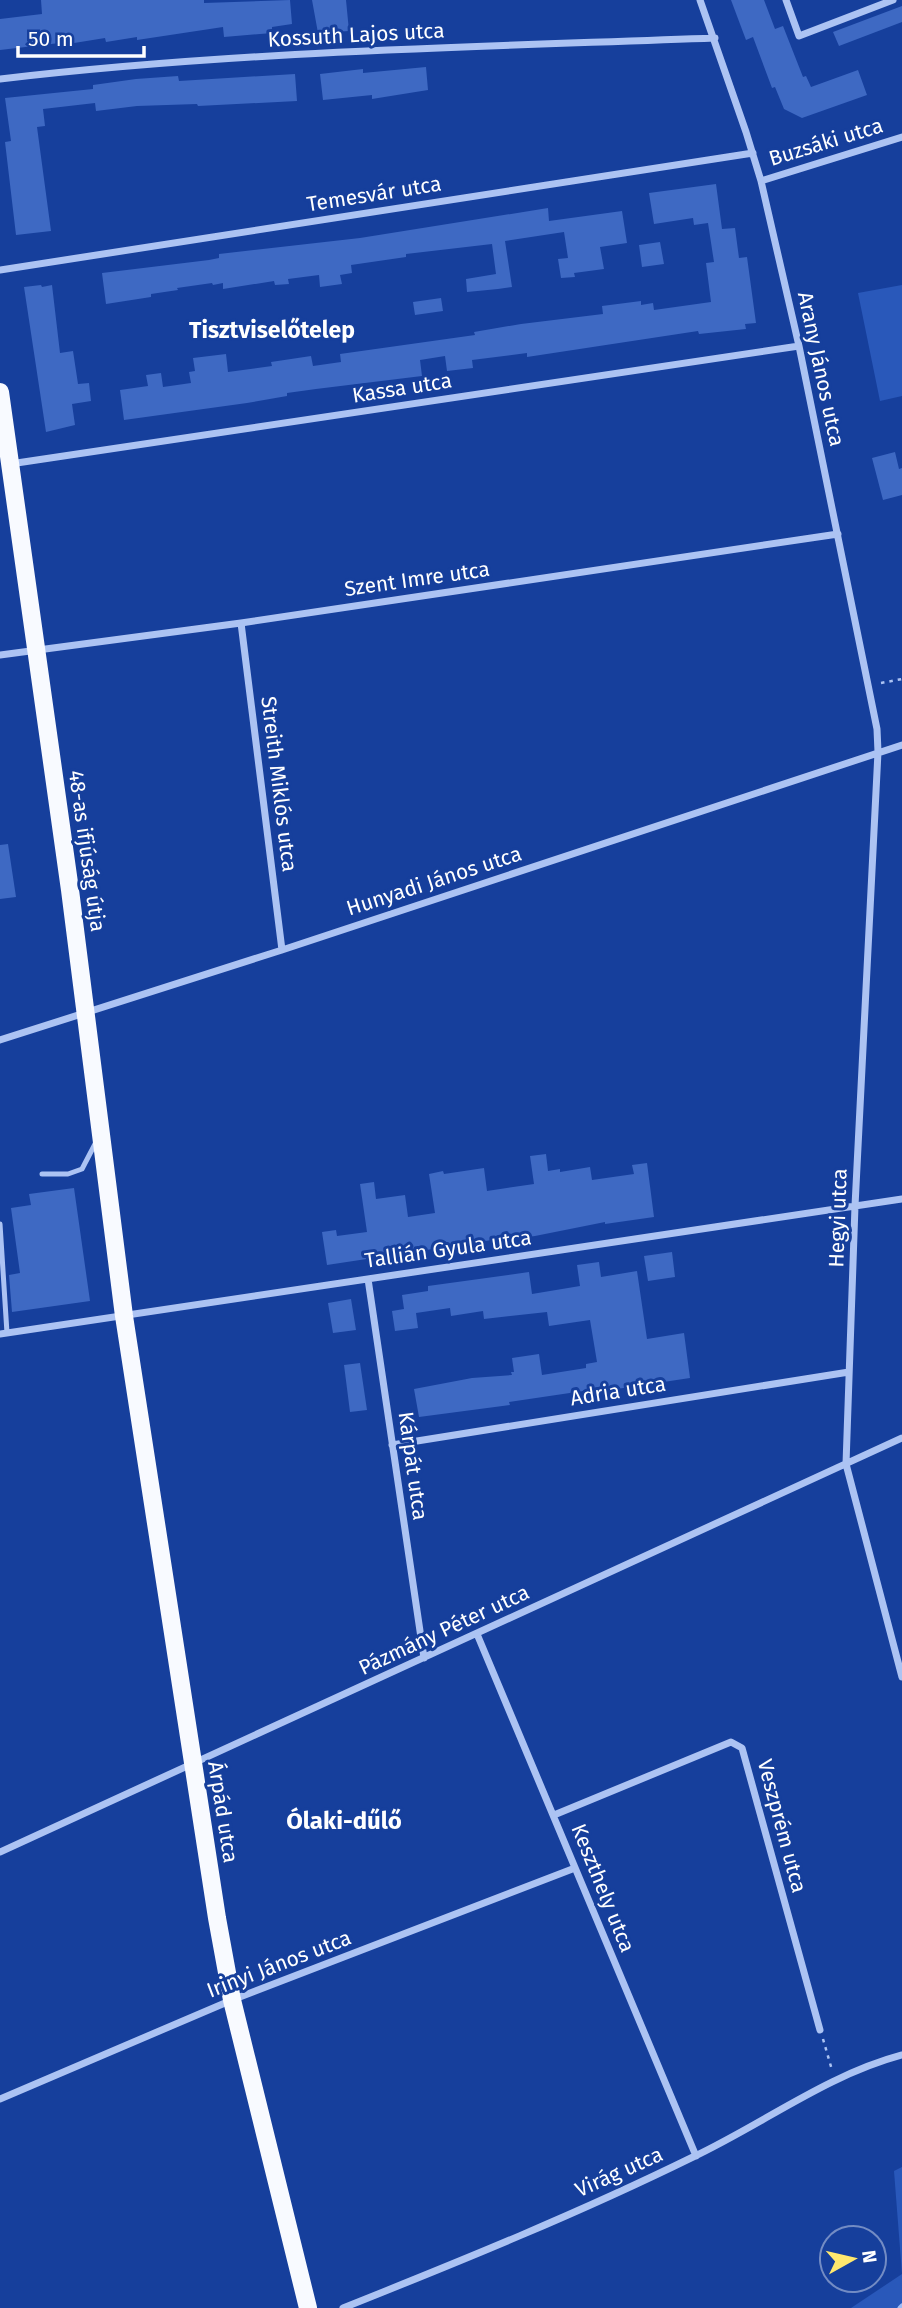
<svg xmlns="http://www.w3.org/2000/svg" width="902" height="2308" font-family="'Fira Sans',sans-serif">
<rect width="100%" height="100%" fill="#163f9c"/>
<!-- green -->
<path fill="#2958ba" d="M 902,285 L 902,396 L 880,401 L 858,293 Z
M 902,2167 L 902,2308 L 851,2308 L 902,2274 L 894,2171 Z"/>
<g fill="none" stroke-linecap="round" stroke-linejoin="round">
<!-- stream -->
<path stroke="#9fbcf5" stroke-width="5" d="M 900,2308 L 902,2306"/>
</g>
<!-- building -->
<path fill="#3e69c3" d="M 41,0 L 204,0 L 204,3 L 290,0 L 292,24 L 272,27 L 272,33 L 224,37 L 223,27 L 137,40 L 137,37 L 106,42 L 105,38 L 68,44 L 68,42 L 0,50 L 0,19 L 42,14 Z
M 312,0 L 346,0 L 349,31 L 318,33 Z
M 731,0 L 764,0 L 775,29 L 783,26 L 803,77 L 806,76 L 811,87 L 858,70 L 867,95 L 802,118 L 784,109 L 775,87 L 772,88 L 753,37 L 746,40 Z
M 902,6 L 902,22 L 839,46 L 833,32 Z
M 426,67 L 428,90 L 372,99 L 372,95 L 323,100 L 320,74 L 363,69 L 363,73 Z
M 295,74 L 297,101 L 198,106 L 197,104 L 137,106 L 96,111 L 95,103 L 43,109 L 45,126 L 37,127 L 51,231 L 16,235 L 5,142 L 11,141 L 5,98 L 93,89 L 93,85 L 136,79 L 178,76 L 179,81 Z
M 716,184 L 722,229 L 735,228 L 739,258 L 747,257 L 756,323 L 745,324 L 746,329 L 699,334 L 698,331 L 527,357 L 527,353 L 472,360 L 473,368 L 447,371 L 445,356 L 420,360 L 422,376 L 316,389 L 287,393 L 287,396 L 247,403 L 124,420 L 120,390 L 148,386 L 146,375 L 161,373 L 163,387 L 191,383 L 189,372 L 195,371 L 193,358 L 226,354 L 228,372 L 272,366 L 271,362 L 311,356 L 313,366 L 341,362 L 340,354 L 475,335 L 474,332 L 521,324 L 603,314 L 602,306 L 641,301 L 641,305 L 653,303 L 654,310 L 711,302 L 706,263 L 714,262 L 708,223 L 694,225 L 693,218 L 654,224 L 649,193 Z
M 548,208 L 549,221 L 622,211 L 627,243 L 600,247 L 604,269 L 574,273 L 575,277 L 561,278 L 558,259 L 568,258 L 564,232 L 505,241 L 512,287 L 498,289 L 467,292 L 466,279 L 496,274 L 492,244 L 406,254 L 406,257 L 351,265 L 352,273 L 340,275 L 342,284 L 320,287 L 319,275 L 288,279 L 289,284 L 275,285 L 274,281 L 223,289 L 223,283 L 213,285 L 212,283 L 177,288 L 178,290 L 151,294 L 151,297 L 106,304 L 102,273 L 209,260 L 219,258 L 219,254 L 360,238 Z
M 660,242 L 664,264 L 642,267 L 639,245 Z
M 41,285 L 42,287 L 52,285 L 60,353 L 73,351 L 78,384 L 89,383 L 91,401 L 72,404 L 75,425 L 46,432 L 24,287 Z
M 441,298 L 443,311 L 415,315 L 413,302 Z
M 895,452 L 899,469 L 902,468 L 902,495 L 883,500 L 872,458 Z
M 8,844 L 16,897 L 0,899 L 0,845 Z
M 546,1154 L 548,1171 L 560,1169 L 560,1172 L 590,1167 L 592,1180 L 634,1174 L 632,1165 L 647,1163 L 654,1217 L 605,1224 L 605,1222 L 535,1236 L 513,1239 L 512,1237 L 327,1265 L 322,1232 L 336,1230 L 337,1236 L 367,1232 L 360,1184 L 374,1182 L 376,1199 L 405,1195 L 408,1217 L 435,1213 L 429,1174 L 443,1171 L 444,1174 L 484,1168 L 487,1191 L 534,1184 L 530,1156 Z
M 74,1188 L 90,1301 L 12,1312 L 9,1275 L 20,1273 L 11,1208 L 31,1205 L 29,1194 Z
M 672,1252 L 675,1277 L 648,1281 L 644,1256 Z
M 599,1262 L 601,1277 L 637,1271 L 647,1339 L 684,1333 L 690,1378 L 590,1393 L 590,1390 L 509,1402 L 510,1405 L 419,1417 L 414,1389 L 472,1378 L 512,1375 L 511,1372 L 514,1372 L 512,1358 L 539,1354 L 542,1375 L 586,1368 L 586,1364 L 597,1362 L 590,1320 L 549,1326 L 547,1312 L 484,1319 L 483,1311 L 451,1316 L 450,1308 L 416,1313 L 418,1328 L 395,1331 L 392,1311 L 404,1309 L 402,1295 L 428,1291 L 428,1286 L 529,1272 L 532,1294 L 580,1286 L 577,1265 Z
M 351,1299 L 356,1330 L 333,1333 L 328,1303 Z
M 360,1363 L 367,1410 L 350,1412 L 344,1365 Z"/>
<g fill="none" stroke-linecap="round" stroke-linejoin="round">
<!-- path -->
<path stroke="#acc3f3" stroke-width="2.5" stroke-dasharray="3.5 5" stroke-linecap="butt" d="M 881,683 L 902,679
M 823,2039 L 832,2070"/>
<!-- service -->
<path stroke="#acc3f3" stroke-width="5" d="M 42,1174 L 68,1174 L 82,1169 L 95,1144
M 0,1224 L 7,1333"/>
<!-- minor -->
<path stroke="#acc3f3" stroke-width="7" d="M 700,0 L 746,132 L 761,181 L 799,346 L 877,729 L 878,752 L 855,1206 L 846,1464 L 902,1677
M 786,0 L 799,36 L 893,0
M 0,79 C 237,51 476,47 715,38
M 761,181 L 902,137
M 0,270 L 753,153
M 10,464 L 799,346
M 241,623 L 282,950
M 0,655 L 241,623 L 838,534
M 0,1040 L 282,950 L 902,745
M 368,1279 L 424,1658
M 0,1334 L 902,1199
M 392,1445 L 849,1372
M 477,1634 L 696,2156
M 554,1815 L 731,1742 L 742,1748 L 820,2030
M 0,1852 L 902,1438
M 0,2099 L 232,2000 L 575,1868
M 343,2308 C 461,2261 579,2213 693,2157 C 763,2124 827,2075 902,2055"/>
<!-- primary -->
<path stroke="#f8faff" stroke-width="18" d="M 0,392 L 70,890 L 124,1316 L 217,1918 L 232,2000 L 308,2308"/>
</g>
<g text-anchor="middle" stroke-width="6" stroke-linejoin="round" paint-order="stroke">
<!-- street labels -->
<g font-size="21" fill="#fff" stroke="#163f9c">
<text transform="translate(356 35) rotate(-3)" y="7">Kossuth Lajos utca</text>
<text transform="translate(826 142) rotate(-17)" y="7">Buzsáki utca</text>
<text transform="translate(374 194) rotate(-9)" y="7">Temesvár utca</text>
<text transform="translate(821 369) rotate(78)" y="7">Arany János utca</text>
<text transform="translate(402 388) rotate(-9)" y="7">Kassa utca</text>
<text transform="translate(417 579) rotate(-8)" y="7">Szent Imre utca</text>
<text transform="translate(279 784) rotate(83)" y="7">Streith Miklós utca</text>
<text transform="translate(87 851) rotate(82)" y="7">48-as ifjúság útja</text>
<text transform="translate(434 881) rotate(-18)" y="7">Hunyadi János utca</text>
<text transform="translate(838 1218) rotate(-88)" y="7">Hegyi utca</text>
<text transform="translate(448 1249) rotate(-8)" y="7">Tallián Gyula utca</text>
<text transform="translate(618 1391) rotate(-9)" y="7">Adria utca</text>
<text transform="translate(413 1466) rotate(82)" y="7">Kárpát utca</text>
<text transform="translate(444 1630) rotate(-25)" y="7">Pázmány Péter utca</text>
<text transform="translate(223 1812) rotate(81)" y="7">Árpád utca</text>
<text transform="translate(782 1826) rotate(75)" y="7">Veszprém utca</text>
<text transform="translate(603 1888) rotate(68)" y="7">Keszthely utca</text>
<text transform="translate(279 1964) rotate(-21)" y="7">Irinyi János utca</text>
<text transform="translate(619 2172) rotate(-24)" y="7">Virág utca</text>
</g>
<!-- neighbourhood labels -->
<g font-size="23" font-weight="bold" fill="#fff" stroke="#163f9c">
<text x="272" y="338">Tisztviselőtelep</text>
</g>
<!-- quarter labels -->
<g font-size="24" font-weight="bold" fill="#fff" stroke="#163f9c">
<text x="344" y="1829">Ólaki-dűlő</text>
</g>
</g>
<!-- north arrow -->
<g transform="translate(853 2259) rotate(82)"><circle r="33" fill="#163f9c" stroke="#738cc4" stroke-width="2"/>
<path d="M0-5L12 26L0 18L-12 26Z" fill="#ffe86e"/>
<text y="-10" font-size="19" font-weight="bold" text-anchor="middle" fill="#ffffff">N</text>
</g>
<!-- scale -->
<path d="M18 46v10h126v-10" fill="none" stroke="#ffffff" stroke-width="3.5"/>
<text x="28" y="46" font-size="21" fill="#ffffff" stroke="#163f9c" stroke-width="5" paint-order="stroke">50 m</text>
</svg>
